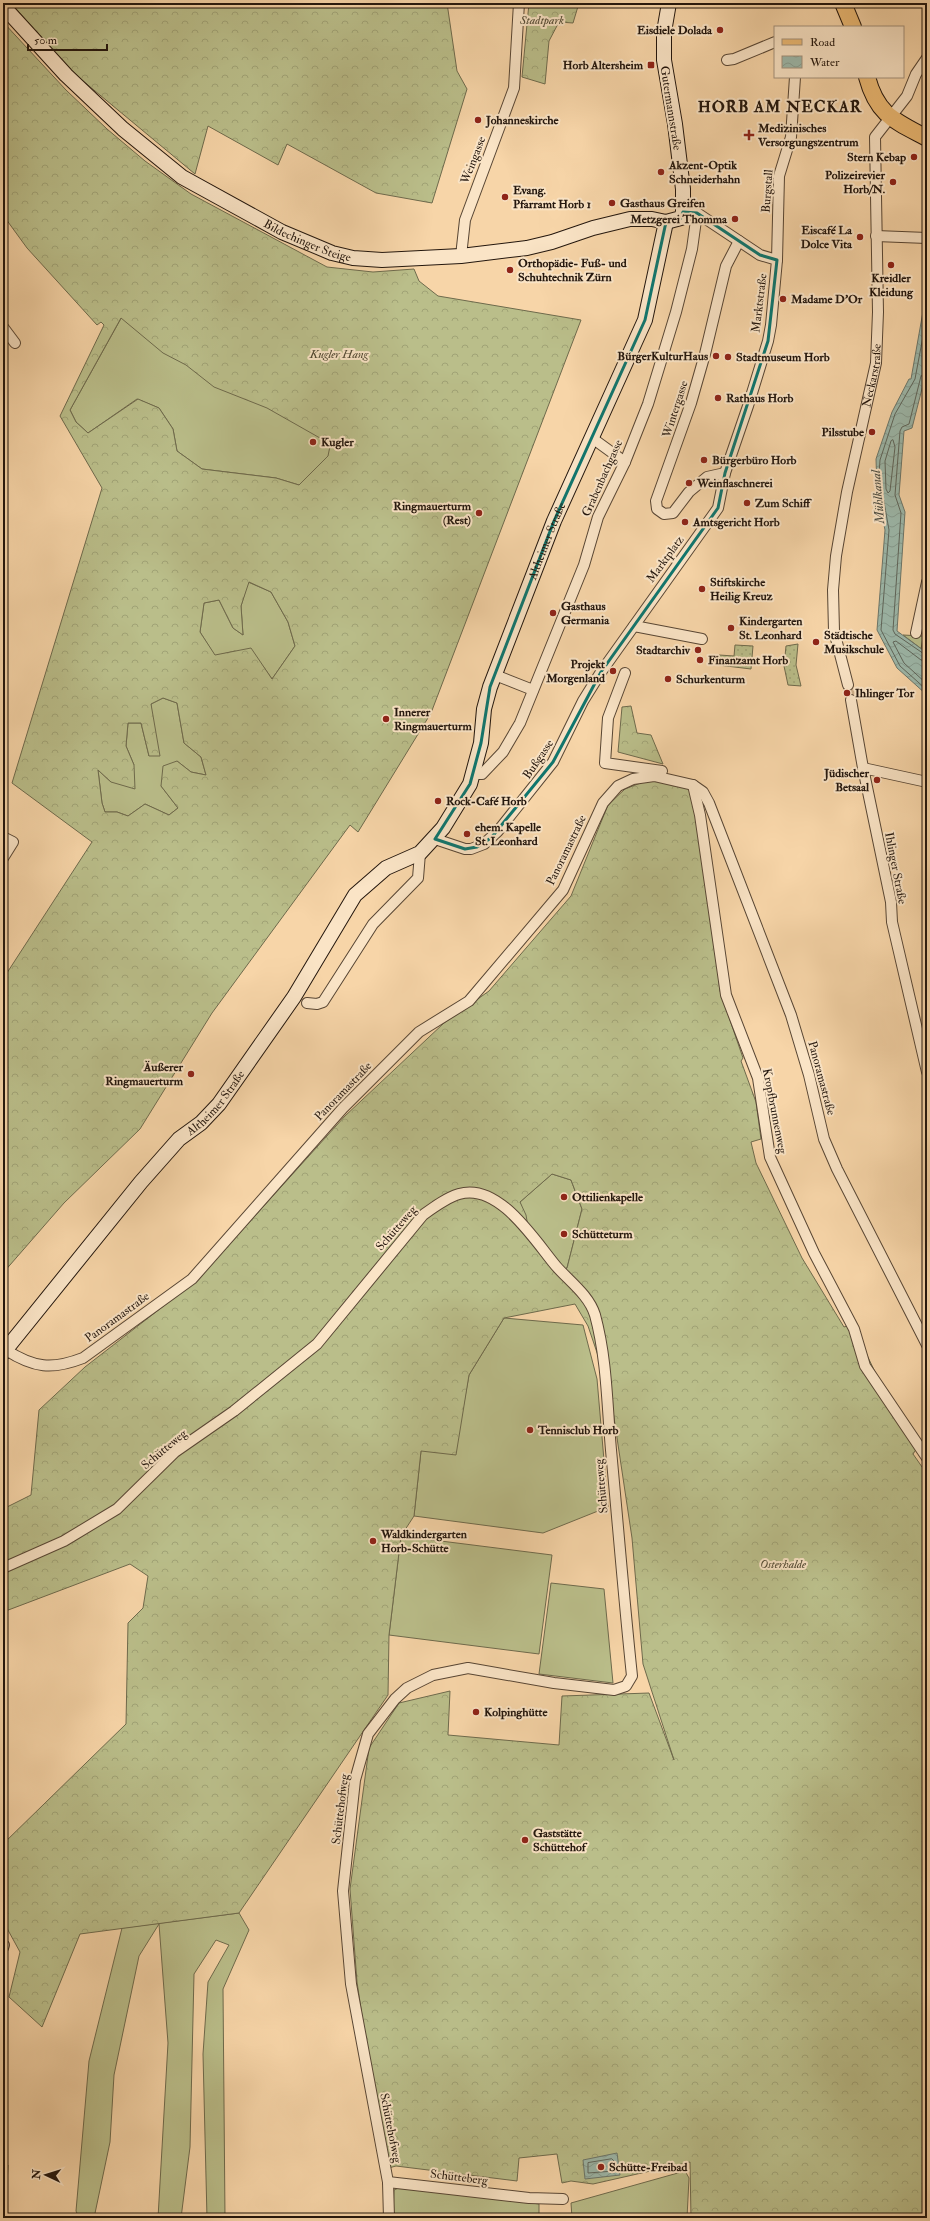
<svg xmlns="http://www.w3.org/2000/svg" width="930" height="2221" font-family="'IM FELL Double Pica',serif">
<defs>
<pattern id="forest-crowns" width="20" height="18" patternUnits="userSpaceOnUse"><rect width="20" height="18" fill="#babe8a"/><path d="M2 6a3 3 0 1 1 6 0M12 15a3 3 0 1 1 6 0" fill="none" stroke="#a0a376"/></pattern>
<pattern id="garden-dots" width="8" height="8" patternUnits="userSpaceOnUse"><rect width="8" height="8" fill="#babe8a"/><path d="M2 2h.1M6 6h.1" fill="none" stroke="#a0a376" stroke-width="1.8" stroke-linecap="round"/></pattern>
<pattern id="water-waves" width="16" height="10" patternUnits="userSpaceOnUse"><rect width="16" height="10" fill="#9db8aa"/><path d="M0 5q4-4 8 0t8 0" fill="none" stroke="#879d91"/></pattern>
</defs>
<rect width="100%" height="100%" fill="#f7d5a8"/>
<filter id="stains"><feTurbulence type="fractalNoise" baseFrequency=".005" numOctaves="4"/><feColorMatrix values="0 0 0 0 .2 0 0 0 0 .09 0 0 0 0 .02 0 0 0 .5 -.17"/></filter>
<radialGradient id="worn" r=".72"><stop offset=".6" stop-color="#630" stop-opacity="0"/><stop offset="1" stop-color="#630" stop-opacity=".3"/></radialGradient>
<!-- grass -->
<path fill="#babe8a" stroke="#6e6a4c" d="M 124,313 L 314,426 L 330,446 L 329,456 L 299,485 L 276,478 L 202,469 L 177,451 L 173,429 L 159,408 L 137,399 L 88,433 L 76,422 L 70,410 Z
M 248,582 L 271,592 L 288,622 L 295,646 L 272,679 L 263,666 L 235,651 L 215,656 L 200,632 L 204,603 L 219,600 L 233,628 L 243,635 L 241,606 Z
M 903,635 L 922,636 L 927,639 L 927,653 Z
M 163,698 L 177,703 L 184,743 L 201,757 L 206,775 L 191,772 L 177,761 L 161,786 L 178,808 L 169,815 L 145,804 L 128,816 L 117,812 L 105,812 L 102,803 L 98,770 L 111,782 L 134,765 L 126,746 L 128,723 L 141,723 L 149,756 L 151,704 Z
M 552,1174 L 571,1180 L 582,1209 L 567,1268 L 559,1273 L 530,1238 L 520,1202 Z
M 504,1318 L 583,1325 L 597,1379 L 608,1507 L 543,1533 L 414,1516 L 421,1451 L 463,1408 L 469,1375 Z
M 401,1536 L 552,1555 L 539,1654 L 389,1635 Z
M 551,1583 L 604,1589 L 613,1683 L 539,1674 Z
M 239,1913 L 249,1930 L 223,1989 L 225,2218 L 207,2218 L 203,2054 L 208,1982 L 229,1945 L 216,1940 L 194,1974 L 190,2147 L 181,2218 L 158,2218 L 168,2043 L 159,1924 L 139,1956 L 114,2075 L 110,2142 L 94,2218 L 79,2218 L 76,2211 L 89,2061 L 122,1928 Z
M 3,2162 L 8,2165 L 7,2185 L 3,2210 Z
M 685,2171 L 689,2178 L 687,2218 L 572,2218 L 571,2203 Z
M 403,2186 L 539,2204 L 539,2218 L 393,2218 L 394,2190 Z"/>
<!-- forest -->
<path fill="url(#forest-crowns)" stroke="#6e6a4c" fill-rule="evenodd" d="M 11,3 L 447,3 L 457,71 L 467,89 L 432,203 L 376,193 L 287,144 L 278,165 L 208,126 L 195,174 L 71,71 Z
M 529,3 L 579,3 L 573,23 L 559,22 L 549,41 L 545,84 L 522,77 Z
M 3,22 L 66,90 L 107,129 L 145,161 L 191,194 L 327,267 L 373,272 L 414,269 L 419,281 L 438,296 L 581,320 L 431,713 L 358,832 L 350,825 L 212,1013 L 140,1129 L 64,1203 L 3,1273 L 3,979 L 92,842 L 12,783 L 102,488 L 60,416 L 104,325 L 101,322 L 97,325 L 27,248 L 3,215 ZM 121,318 L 163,353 L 186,365 L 214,387 L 267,408 L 327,442 L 330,446 L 328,456 L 299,485 L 276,478 L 202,469 L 177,451 L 173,429 L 159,408 L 138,399 L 88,433 L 76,422 L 70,410 ZM 249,582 L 271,592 L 288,622 L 295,646 L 272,679 L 251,648 L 215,655 L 200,632 L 204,603 L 219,600 L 233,628 L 243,635 L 241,606 ZM 163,698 L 177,703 L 184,743 L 201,757 L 206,775 L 191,772 L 177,761 L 163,766 L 161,786 L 178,808 L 169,815 L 145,804 L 128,816 L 117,812 L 105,812 L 102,803 L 98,770 L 111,782 L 135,789 L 134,765 L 126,746 L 128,723 L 141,723 L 149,756 L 160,756 L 151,704 Z
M 927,615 L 927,653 L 921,649 Z
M 631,706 L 637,733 L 651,735 L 663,764 L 618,752 L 622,707 Z
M 656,777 L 699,790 L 720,991 L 743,1058 L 741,1061 L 756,1102 L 761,1139 L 751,1142 L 756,1163 L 802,1258 L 844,1327 L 852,1324 L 877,1376 L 917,1448 L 913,1454 L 927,1474 L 927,2218 L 691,2218 L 690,2162 L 593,2184 L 571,2181 L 562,2183 L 557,2154 L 519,2158 L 517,2181 L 396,2166 L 385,2169 L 357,1982 L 350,1889 L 369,1748 L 399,1703 L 450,1691 L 448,1735 L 559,1745 L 562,1696 L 649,1693 L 674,1760 L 643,1664 L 632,1538 L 610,1391 L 588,1326 L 575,1304 L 504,1318 L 469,1375 L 456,1455 L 421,1451 L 414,1516 L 401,1536 L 389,1635 L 388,1695 L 239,1913 L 80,1934 L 42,2027 L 9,1997 L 20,1952 L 3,1921 L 3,1844 L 126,1724 L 128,1623 L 143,1608 L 148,1576 L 130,1564 L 3,1612 L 3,1509 L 31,1495 L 39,1410 L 85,1367 L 197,1280 L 345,1116 L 444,1023 L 489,991 L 571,896 L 608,805 L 625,789 ZM 552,1174 L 571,1180 L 582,1209 L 567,1268 L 559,1273 L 530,1238 L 526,1215 L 520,1202 Z"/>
<!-- garden -->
<path fill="url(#garden-dots)" stroke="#6e6a4c" d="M 798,644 L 796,665 L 801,686 L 788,685 L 784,666 L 786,646 Z
M 735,645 L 753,646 L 751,669 L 718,665 L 719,655 L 734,656 Z"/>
<!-- water -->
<path fill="url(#water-waves)" stroke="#6c776b" d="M 927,289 L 927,369 L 912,428 L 904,431 L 899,495 L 905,512 L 897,631 L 927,653 L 927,695 L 897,668 L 877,630 L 885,530 L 877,491 L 876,459 L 892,412 L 909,379 L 911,379 Z
M 617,2153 L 620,2175 L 585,2179 L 583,2160 Z"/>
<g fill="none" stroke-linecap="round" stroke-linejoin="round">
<!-- shore -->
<path stroke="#60675c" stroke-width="1" d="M 927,315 L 915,379 L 895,414 L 880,460 L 879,474 L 889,530 L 881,630 L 900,666 L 927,690
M 927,373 L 921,376 L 909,424 L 902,427 L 900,431 L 895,495 L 901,513 L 893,630 L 895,634 L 927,656
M 893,440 L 895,447 L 890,491 L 888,493 L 886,489 L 885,461 L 891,441 Z
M 927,661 L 921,660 L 896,641 L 893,642 L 904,663 L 927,684
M 612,2159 L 614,2161 L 614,2171 L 588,2173 L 588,2163 Z"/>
<!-- street-tunnel -->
<path stroke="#cdaf89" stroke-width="10" stroke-dasharray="10 5" stroke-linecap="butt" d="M 848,685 L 851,700"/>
<!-- street casing -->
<g stroke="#584634" stroke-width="12">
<g id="street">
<path d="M 727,60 L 734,59 L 775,42"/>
<path d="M 876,236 L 927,238"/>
<path d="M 461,256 L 465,220 L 514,88 L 519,3"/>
<path d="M 777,260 L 779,176 L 791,137 L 795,77"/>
<path d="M 3,327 L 15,343"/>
<path d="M 592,438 L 625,462"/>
<path d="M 725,473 L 707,477 L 689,492 L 673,513 L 664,514 L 657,509 L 656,501 L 691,403 L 705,354 L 726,266 L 739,241"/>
<path d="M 634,626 L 702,639"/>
<path d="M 916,633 L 927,582"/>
<path d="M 625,673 L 608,718 L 605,763 L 662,771"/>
<path d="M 495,675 L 533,690"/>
<path id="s1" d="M 848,685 L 834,631 L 833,590 L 836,556 L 847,492 L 876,363 L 878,312 L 875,137 L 907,96 L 916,74 L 927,58"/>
<path d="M 851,700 L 863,768 L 891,902 L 892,922 L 927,1072"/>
<path d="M 863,768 L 927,782"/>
<path d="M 473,774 L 482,774 L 503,752 L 520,723 L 584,565 L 598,517 L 625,462 L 648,404 L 676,312 L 692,249 L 697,213"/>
<path d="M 693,785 L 700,815 L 726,995 L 758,1078 L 770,1157 L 814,1253 L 854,1329 L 865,1366 L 927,1458"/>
<path d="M 3,837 L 13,842 L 3,858"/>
<path d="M 435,839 L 465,849 L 471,849 L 484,844 L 498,831 L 553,762 L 583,701 L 601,672 L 718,508 L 725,473 L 748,406 L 768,341 L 771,325 L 777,260 L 760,255 L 697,213 L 683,212"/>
<path d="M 307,1003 L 317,1004 L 323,1002 L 373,924 L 418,878 L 420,853"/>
<path d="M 6,1350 C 34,1368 52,1370 83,1358 L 192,1279 L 343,1108 L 419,1032 L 469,1001 L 563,890 L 603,803 L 618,786 L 633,779 L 654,776 L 693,785 L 703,792 L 709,803 L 791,1015 L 809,1075 L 824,1139 L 837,1169 L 927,1345"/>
<path d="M 3,1568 L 64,1541 L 117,1509 L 175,1452 L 234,1411 L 317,1344 L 423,1215 C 434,1207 446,1198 459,1194 C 499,1182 535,1241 556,1266 C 569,1281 589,1295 595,1315 C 607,1359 607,1405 611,1450 C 618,1525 624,1600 632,1676 L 626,1686 L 614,1690 L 554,1683 L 468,1668 L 433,1675 L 407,1688 L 395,1699 L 368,1734 L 355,1780 L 343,1891 L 351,1984 L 388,2182 L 389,2218"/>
<path d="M 3,1948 L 4,1945"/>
<path d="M 388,2182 L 529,2198 L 563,2199"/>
</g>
</g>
<!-- secondary casing -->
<g stroke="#23160d" stroke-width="16">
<g id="secondary">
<path id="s2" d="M 3,6 L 66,75 L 123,129 L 182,177 L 282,232 L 332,253 L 353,258 L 382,260 L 461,256 L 527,248 L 552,242 L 593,228 L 630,219 L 652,219 L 666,222 L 681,218 L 683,212 L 683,189 L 675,124 L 664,60 L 664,32 L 669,3"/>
<path id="s3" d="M 3,1353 L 141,1182 L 179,1139 L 201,1123 L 219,1104 L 294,997 L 355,895 L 386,868 L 420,853 L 443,828 L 470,784 L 481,743 L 484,709 L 490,687 L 554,521 L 645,320 L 666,222"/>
</g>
</g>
<!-- primary casing -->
<g stroke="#23160d" stroke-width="18">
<path id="primary" d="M 843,3 L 853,27
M 867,77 C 877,115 895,121 927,138"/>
</g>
<!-- street -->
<use href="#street" stroke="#fae4c6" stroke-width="10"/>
<!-- secondary -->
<use href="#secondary" stroke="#fae4c6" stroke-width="14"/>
<!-- primary -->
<use href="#primary" stroke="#ecba74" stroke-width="16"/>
</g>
<!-- marked area -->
<path fill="none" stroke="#0f766e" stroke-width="3" stroke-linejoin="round" d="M 683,212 L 697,213 L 760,255 L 777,260 L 768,341 L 725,473 L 718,508 L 601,672 L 553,762 L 491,838 L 477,847 L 465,849 L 435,839 L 470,784 L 481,743 L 490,687 L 554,521 L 645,320 L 666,222 L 681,218 Z"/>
<!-- markers -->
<g fill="#8f2418" stroke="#fae4c6" stroke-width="1.5">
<circle cx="720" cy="30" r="4"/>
<rect x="647" y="61" width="8" height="8" rx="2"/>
<circle cx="478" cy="120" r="4"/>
<path d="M747 129h4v4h4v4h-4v4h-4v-4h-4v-4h4z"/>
<circle cx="914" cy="157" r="4"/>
<circle cx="661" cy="172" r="4"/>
<circle cx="893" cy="182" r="4"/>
<circle cx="505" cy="197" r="4"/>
<circle cx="612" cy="203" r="4"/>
<circle cx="735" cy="219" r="4"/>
<circle cx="860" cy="237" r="4"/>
<circle cx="891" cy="265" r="4"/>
<circle cx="510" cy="270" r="4"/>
<circle cx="783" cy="299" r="4"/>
<circle cx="716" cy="356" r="4"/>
<circle cx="728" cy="357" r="4"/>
<circle cx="718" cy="398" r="4"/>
<circle cx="872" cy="432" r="4"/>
<circle cx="313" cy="442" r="4"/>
<circle cx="704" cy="460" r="4"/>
<circle cx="689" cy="483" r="4"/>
<circle cx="747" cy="503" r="4"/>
<circle cx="479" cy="513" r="4"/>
<circle cx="685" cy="522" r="4"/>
<circle cx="702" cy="589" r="4"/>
<circle cx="553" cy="613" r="4"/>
<circle cx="731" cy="628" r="4"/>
<circle cx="816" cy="642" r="4"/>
<circle cx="698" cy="650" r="4"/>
<circle cx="700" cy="660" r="4"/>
<circle cx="613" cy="671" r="4"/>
<circle cx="668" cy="679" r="4"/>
<circle cx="847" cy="693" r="4"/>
<circle cx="386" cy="719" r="4"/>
<circle cx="877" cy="780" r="4"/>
<circle cx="438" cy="801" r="4"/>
<circle cx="467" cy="834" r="4"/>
<circle cx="191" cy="1074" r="4"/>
<circle cx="564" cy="1197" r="4"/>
<circle cx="564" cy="1234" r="4"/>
<circle cx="530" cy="1430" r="4"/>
<circle cx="373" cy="1541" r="4"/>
<circle cx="476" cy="1712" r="4"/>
<circle cx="525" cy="1840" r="4"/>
<circle cx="601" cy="2167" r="4"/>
</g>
<g text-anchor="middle" stroke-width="4" stroke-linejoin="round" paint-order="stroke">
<!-- park labels -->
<g font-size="12" font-style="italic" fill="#504832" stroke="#fae4c6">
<text x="542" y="24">Stadtpark</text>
<text x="339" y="358">Kugler Hang</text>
<text x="783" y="1568">Osterhalde</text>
</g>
<!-- poi labels -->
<g font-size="12" font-weight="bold" fill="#23160d" stroke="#fae4c6" text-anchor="start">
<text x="712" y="34" text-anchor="end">Eisdiele Dolada</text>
<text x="643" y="69" text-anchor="end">Horb Altersheim</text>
<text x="486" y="124">Johanneskirche</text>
<text x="758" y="132">Medizinisches<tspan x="758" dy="14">Versorgungszentrum</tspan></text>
<text x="906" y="161" text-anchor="end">Stern Kebap</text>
<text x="669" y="169">Akzent-Optik<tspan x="669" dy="14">Schneiderhahn</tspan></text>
<text x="885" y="179" text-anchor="end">Polizeirevier<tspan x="885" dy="14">Horb/N.</tspan></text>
<text x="513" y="194">Evang.<tspan x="513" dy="14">Pfarramt Horb 1</tspan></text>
<text x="620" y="207">Gasthaus Greifen</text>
<text x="727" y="223" text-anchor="end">Metzgerei Thomma</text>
<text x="852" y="234" text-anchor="end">Eiscafé La<tspan x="852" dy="14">Dolce Vita</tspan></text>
<text x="518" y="267">Orthopädie- Fuß- und<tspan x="518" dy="14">Schuhtechnik Zürn</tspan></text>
<text x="891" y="282" text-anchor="middle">Kreidler<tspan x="891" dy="14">Kleidung</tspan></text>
<text x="791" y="303">Madame D'Or</text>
<text x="708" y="360" text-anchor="end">BürgerKulturHaus</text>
<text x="736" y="361">Stadtmuseum Horb</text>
<text x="726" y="402">Rathaus Horb</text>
<text x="864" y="436" text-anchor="end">Pilsstube</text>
<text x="321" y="446">Kugler</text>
<text x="712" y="464">Bürgerbüro Horb</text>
<text x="697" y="487">Weinflaschnerei</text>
<text x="755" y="507">Zum Schiff</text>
<text x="471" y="510" text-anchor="end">Ringmauerturm<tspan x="471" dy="14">(Rest)</tspan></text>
<text x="693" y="526">Amtsgericht Horb</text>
<text x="710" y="586">Stiftskirche<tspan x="710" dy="14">Heilig Kreuz</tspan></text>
<text x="561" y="610">Gasthaus<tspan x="561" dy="14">Germania</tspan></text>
<text x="739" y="625">Kindergarten<tspan x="739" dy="14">St. Leonhard</tspan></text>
<text x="824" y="639">Städtische<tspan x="824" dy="14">Musikschule</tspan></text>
<text x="690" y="654" text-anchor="end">Stadtarchiv</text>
<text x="708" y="664">Finanzamt Horb</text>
<text x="605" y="668" text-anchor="end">Projekt<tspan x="605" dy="14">Morgenland</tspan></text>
<text x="676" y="683">Schurkenturm</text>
<text x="855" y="697">Ihlinger Tor</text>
<text x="394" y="716">Innerer<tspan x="394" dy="14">Ringmauerturm</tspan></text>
<text x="869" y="777" text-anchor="end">Jüdischer<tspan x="869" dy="14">Betsaal</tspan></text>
<text x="446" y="805">Rock-Café Horb</text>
<text x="475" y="831">ehem. Kapelle<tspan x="475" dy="14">St. Leonhard</tspan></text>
<text x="183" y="1071" text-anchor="end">Äußerer<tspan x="183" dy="14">Ringmauerturm</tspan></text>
<text x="572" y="1201">Ottilienkapelle</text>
<text x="572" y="1238">Schütteturm</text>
<text x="538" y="1434">Tennisclub Horb</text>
<text x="381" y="1538">Waldkindergarten<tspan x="381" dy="14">Horb-Schütte</tspan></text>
<text x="484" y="1716">Kolpinghütte</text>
<text x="533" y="1837">Gaststätte<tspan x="533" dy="14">Schüttehof</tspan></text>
<text x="609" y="2171">Schütte-Freibad</text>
</g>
<!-- street labels -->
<g font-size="12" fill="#23160d" stroke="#fae4c6">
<text transform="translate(671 108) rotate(81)" y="4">Gutermannstraße</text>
<text transform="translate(473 160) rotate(-69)" y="4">Weingasse</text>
<text transform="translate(767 191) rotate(-86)" y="4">Burgstall</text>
<text dy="4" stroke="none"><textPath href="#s2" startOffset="389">Bildechinger Steige</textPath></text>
<text transform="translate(759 303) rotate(-83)" y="4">Marktstraße</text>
<text dy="4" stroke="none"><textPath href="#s1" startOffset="315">Neckarstraße</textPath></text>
<text transform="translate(675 409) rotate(-72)" y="4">Wintergasse</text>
<text transform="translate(602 478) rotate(-66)" y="4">Grabenbachgasse</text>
<text dy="4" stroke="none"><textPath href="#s3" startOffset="1000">Altheimer Straße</textPath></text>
<text transform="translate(665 559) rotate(-54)" y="4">Marktplatz</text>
<text transform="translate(538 759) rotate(-56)" y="4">Bußgasse</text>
<text transform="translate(566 850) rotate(-64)" y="4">Panoramastraße</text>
<text transform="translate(896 868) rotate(79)" y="4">Ihlinger Straße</text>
<text transform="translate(822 1078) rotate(75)" y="4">Panoramastraße</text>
<text transform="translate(343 1091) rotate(-46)" y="4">Panoramastraße</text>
<text dy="4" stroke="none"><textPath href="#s3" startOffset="329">Altheimer Straße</textPath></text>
<text transform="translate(775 1111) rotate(79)" y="4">Kropfbrunnenweg</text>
<text transform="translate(396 1228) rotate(-49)" y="4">Schütteweg</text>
<text transform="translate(117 1317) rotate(-36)" y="4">Panoramastraße</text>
<text transform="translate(164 1449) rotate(-40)" y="4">Schütteweg</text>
<text transform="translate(601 1486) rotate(-95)" y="4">Schütteweg</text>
<text transform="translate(340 1809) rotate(-83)" y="4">Schüttehofweg</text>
<text transform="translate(391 2128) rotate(79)" y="4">Schüttehofweg</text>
<text transform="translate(459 2177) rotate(7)" y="4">Schütteberg</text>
</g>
<!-- water labels -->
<g font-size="13" font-style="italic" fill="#4e4f44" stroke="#fae4c6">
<text transform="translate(877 497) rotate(-95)" y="5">Mühlkanal</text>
</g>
<!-- district labels -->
<g font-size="16" font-weight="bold" letter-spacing="1" fill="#23160d" stroke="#fae4c6">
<text x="780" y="112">HORB AM NECKAR</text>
</g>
</g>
<!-- margin -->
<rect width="930" height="2221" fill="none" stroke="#f7d5a8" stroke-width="16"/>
<rect x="4" y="4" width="922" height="2213" fill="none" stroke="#23160d" stroke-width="2"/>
<rect x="8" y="8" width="914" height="2205" fill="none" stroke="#23160d"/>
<!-- legend -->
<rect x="774" y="26" width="130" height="52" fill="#fae4c6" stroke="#a4927c"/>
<rect x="782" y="39" width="20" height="6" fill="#ecba74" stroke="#a4927c"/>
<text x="810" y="46" font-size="12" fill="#23160d">Road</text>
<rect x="782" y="56" width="20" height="12" fill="url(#water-waves)" stroke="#a4927c"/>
<text x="810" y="66" font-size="12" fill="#23160d">Water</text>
<!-- north arrow -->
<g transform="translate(46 2175) rotate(274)" stroke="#fae4c6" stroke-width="3" paint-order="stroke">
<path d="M0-3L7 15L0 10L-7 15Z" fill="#23160d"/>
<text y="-6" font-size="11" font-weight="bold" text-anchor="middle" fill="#23160d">N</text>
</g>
<!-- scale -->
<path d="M28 44v6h79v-6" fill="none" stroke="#23160d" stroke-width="2"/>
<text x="34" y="44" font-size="12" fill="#23160d" stroke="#fae4c6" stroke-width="3" paint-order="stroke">50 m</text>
<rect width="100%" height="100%" filter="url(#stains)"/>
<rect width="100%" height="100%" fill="url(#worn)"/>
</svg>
